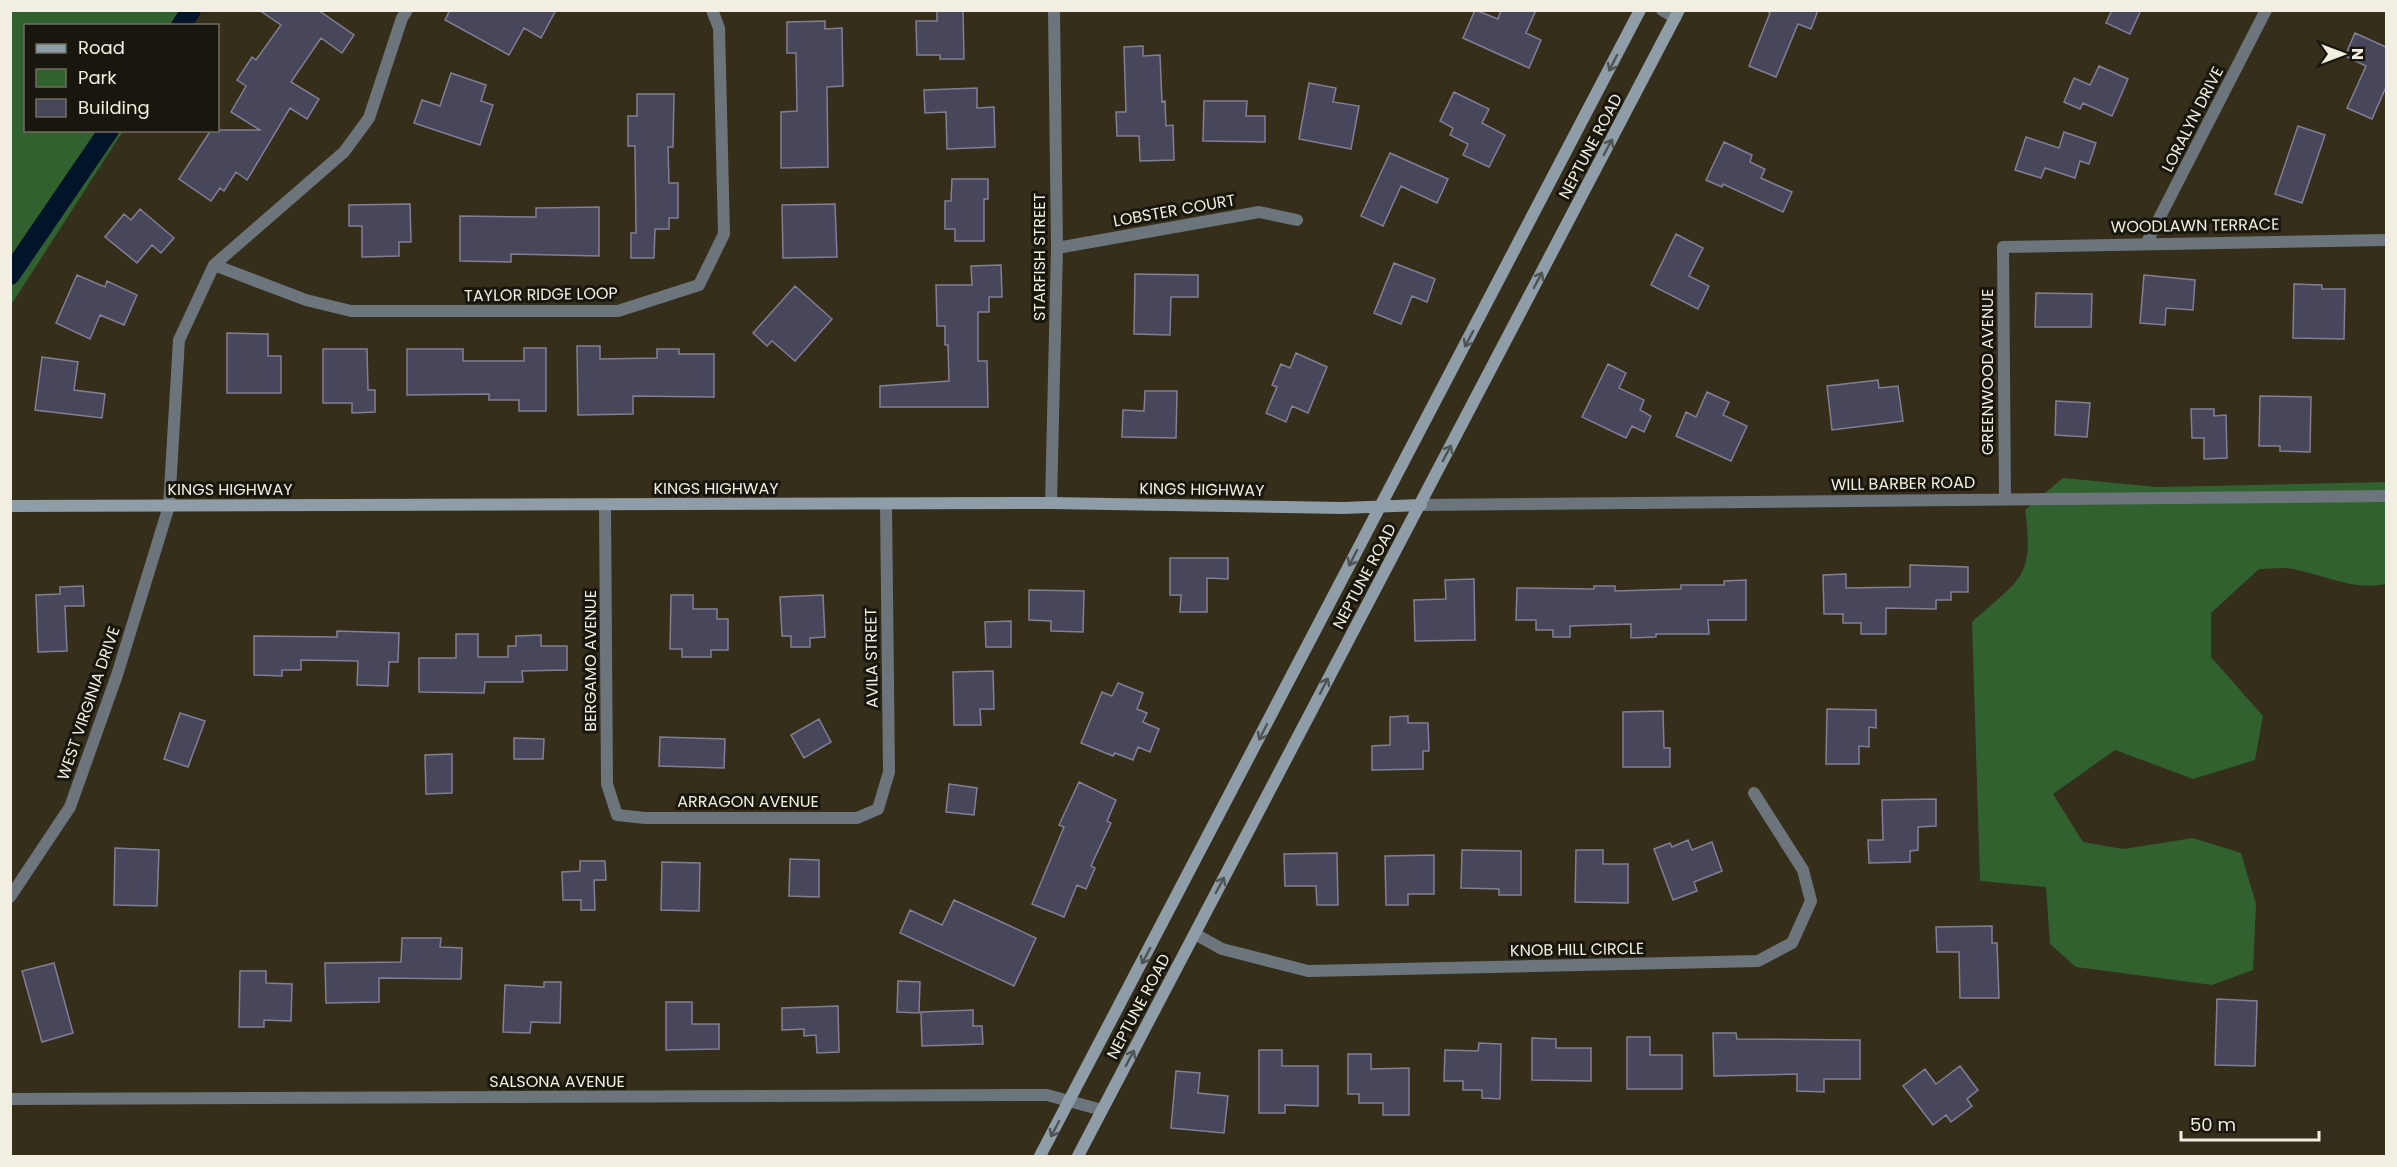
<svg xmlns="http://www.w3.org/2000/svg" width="2397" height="1167" font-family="Poppins,sans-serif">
<rect width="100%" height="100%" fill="#342e1a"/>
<!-- green -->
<path fill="#31612e" d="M 11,10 L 200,11 L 191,25 L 26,26 L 26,130 L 123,131 L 11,305 Z
M 2063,478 L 2157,487 L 2386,482 L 2386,584 C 2353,591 2325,575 2293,569 C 2282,567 2270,569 2259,569 L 2211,613 L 2211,657 L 2263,716 L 2255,760 L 2193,779 L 2115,750 L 2053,794 L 2083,842 L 2123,849 L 2193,838 L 2241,853 L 2256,904 L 2253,970 L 2212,985 L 2076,967 L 2050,944 L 2046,887 L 1980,881 L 1972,622 C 2019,579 2035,579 2025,510 Z"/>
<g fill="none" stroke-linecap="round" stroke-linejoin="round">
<!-- canal -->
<path stroke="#021429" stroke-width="20" d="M 181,26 L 191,10
M 10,275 L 109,130"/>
</g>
<!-- building -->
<path fill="#47465a" stroke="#817f96" stroke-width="1.5" d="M 259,10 L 318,10 L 354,35 L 342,53 L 321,38 L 291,82 L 319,99 L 307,119 L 290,108 L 247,180 L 236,172 L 224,191 L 220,188 L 211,201 L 179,179 L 211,130 L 260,130 L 231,112 L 246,86 L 237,80 L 252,57 L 256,60 L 281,25 Z
M 450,10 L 556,10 L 541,38 L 524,28 L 509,55 L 445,20 Z
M 937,10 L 963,10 L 964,59 L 940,59 L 940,55 L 917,55 L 916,21 L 937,21 Z
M 1475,10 L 1498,19 L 1501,10 L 1536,10 L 1526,33 L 1541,40 L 1529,68 L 1463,38 Z
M 1818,10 L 1811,29 L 1798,24 L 1776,77 L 1749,66 L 1770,13 L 1766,10 Z
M 2112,10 L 2141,10 L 2130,34 L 2106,23 Z
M 825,21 L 825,29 L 842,28 L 843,86 L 827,87 L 828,167 L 781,168 L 781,112 L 797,111 L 796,53 L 787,53 L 787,22 Z
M 2355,33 L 2386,47 L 2386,87 L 2372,119 L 2347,108 L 2366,66 L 2345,56 Z
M 1143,46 L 1143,56 L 1160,55 L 1162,102 L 1165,101 L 1166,126 L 1173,125 L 1174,160 L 1140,161 L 1139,136 L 1117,136 L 1116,112 L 1126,112 L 1124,47 Z
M 2099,66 L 2128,79 L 2112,116 L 2083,103 L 2080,109 L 2064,102 L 2074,78 L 2090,85 Z
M 451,73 L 486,85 L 481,101 L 493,105 L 480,145 L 414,123 L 422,100 L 440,106 Z
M 1309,83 L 1336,88 L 1333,102 L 1359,106 L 1351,149 L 1299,139 Z
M 977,88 L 977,108 L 994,107 L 995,147 L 947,149 L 946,112 L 925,113 L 924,90 Z
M 1454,92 L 1489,109 L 1482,123 L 1505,135 L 1489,167 L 1463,155 L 1468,144 L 1450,135 L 1453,128 L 1440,121 Z
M 637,94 L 674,94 L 673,147 L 668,147 L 669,183 L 678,183 L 678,218 L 669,218 L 669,229 L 655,229 L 654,258 L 631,258 L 631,233 L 636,233 L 635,146 L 628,146 L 628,116 L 637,116 Z
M 1204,101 L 1247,101 L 1246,116 L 1265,116 L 1265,142 L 1203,141 Z
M 2298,126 L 2325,135 L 2302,203 L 2275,194 Z
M 2064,132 L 2096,143 L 2089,164 L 2080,161 L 2075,178 L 2045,168 L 2041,178 L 2015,170 L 2026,137 L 2059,148 Z
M 1724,142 L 1752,155 L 1750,162 L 1765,169 L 1761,178 L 1792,192 L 1783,212 L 1723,184 L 1722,187 L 1706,180 Z
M 1390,153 L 1448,179 L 1437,203 L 1401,186 L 1383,226 L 1361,216 Z
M 952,179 L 988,179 L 988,199 L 984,199 L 984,241 L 955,241 L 955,229 L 945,229 L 945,201 L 951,201 Z
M 410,204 L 411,242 L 399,242 L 399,256 L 362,257 L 362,226 L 349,226 L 349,205 Z
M 835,204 L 837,257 L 783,258 L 782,205 Z
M 599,207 L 599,256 L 511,254 L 511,262 L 460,261 L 460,216 L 536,217 L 536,208 Z
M 140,209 L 174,238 L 161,253 L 152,245 L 137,263 L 105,237 L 124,214 L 131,220 Z
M 1676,234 L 1703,248 L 1689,276 L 1709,286 L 1698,309 L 1651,285 Z
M 1394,263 L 1435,279 L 1427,302 L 1412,296 L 1401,324 L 1374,313 Z
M 1001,265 L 1002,297 L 989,297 L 989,312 L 978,312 L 978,361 L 987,361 L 988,407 L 880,407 L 880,386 L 949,381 L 948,345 L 945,345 L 945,326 L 937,326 L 936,285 L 972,285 L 971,266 Z
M 1135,274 L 1198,275 L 1198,297 L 1171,297 L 1170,335 L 1134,334 Z
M 77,275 L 105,287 L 107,281 L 137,295 L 124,325 L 100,315 L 90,339 L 56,323 Z
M 2144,275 L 2195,280 L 2193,310 L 2166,308 L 2165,325 L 2140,323 Z
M 2294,284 L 2322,285 L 2322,289 L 2345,289 L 2344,339 L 2293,338 Z
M 795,286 L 832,319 L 795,361 L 772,341 L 767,346 L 753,333 Z
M 2036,293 L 2092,294 L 2091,327 L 2035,327 Z
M 227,333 L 268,334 L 268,356 L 281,356 L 281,393 L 227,393 Z
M 577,346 L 600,346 L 600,359 L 657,358 L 657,349 L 679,349 L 679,354 L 714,354 L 714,397 L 633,396 L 633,414 L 578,415 Z
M 524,348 L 546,348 L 546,411 L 519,411 L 519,400 L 489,400 L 489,394 L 407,395 L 407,349 L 463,349 L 463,361 L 524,361 Z
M 323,349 L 367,349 L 368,390 L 375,390 L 375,412 L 352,413 L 352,403 L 323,403 Z
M 1296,353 L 1327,367 L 1308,413 L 1292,406 L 1286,422 L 1266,413 L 1277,387 L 1272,385 L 1281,364 L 1290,368 Z
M 42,357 L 78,362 L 74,390 L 105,394 L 102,418 L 35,410 Z
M 1608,364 L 1626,373 L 1619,388 L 1644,400 L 1640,410 L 1651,416 L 1644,432 L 1632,426 L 1626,438 L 1582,417 Z
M 1878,380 L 1879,388 L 1898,386 L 1903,421 L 1832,430 L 1827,386 Z
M 1145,391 L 1177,391 L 1176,438 L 1122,437 L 1123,410 L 1144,411 Z
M 1707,392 L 1729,402 L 1723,415 L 1747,426 L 1731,461 L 1676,436 L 1686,412 L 1696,417 Z
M 2260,396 L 2311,397 L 2310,452 L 2280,451 L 2280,446 L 2259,446 Z
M 2056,401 L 2090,403 L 2087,437 L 2055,435 Z
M 2191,409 L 2214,409 L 2214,416 L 2226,415 L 2227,458 L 2204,459 L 2204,438 L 2192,438 Z
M 1170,558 L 1228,558 L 1228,579 L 1207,578 L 1207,612 L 1180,612 L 1181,595 L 1170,595 Z
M 1910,565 L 1968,567 L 1968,592 L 1951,592 L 1951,600 L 1936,600 L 1936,609 L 1886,608 L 1886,634 L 1861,634 L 1861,623 L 1843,623 L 1843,614 L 1824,614 L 1823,575 L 1846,574 L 1846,588 L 1910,587 Z
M 1474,579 L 1475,640 L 1415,641 L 1414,600 L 1446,599 L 1445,580 Z
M 1746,580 L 1746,620 L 1708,620 L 1709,634 L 1656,634 L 1656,637 L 1631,638 L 1631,624 L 1570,626 L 1570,637 L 1553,637 L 1553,630 L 1536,630 L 1536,620 L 1516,620 L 1517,588 L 1594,589 L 1594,586 L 1615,586 L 1615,591 L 1681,589 L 1681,585 L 1724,585 L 1724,581 Z
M 83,586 L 84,606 L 65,606 L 67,651 L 38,652 L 36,595 L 60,594 L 60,587 Z
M 1029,590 L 1084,591 L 1083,632 L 1051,631 L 1051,621 L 1029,620 Z
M 671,595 L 693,595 L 693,609 L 717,609 L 717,619 L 728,619 L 728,650 L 711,650 L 711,657 L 682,657 L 682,649 L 670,649 Z
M 823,595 L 825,637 L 810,638 L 810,647 L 791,647 L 791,636 L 782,636 L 780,597 Z
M 1011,621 L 1011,647 L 986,647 L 985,622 Z
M 337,631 L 399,633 L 398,662 L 389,662 L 388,686 L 357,685 L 358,661 L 301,660 L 301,670 L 282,670 L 282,676 L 254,675 L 254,636 L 337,637 Z
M 456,634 L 478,634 L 478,657 L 508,657 L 508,646 L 516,646 L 516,636 L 541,635 L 541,646 L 567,646 L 567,670 L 522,671 L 523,682 L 485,682 L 484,693 L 419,692 L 419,658 L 456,658 Z
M 993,671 L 994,709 L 980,709 L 981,725 L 954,725 L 953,672 Z
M 1118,683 L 1143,693 L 1137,709 L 1147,713 L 1143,722 L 1159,729 L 1150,752 L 1138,747 L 1133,760 L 1115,753 L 1113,756 L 1081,743 L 1102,692 L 1112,696 Z
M 1827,709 L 1876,710 L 1876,728 L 1869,727 L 1869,747 L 1859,746 L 1859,764 L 1826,764 Z
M 1663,711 L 1664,748 L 1670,748 L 1670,767 L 1623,767 L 1623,712 Z
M 180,713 L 205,721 L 188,767 L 164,759 Z
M 1408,716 L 1408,723 L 1428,723 L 1429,751 L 1423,751 L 1423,769 L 1372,770 L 1372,746 L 1390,745 L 1390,717 Z
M 819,719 L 831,742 L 804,758 L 791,735 Z
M 660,737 L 725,739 L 724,768 L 659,766 Z
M 514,738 L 544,739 L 543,759 L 514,759 Z
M 452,754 L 452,793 L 426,794 L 425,755 Z
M 1079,782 L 1116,800 L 1107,821 L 1111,823 L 1091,866 L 1095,868 L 1086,889 L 1077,885 L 1064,917 L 1032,904 L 1064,827 L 1059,825 Z
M 949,784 L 977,788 L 974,815 L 946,812 Z
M 1936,799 L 1936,826 L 1918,827 L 1918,850 L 1910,851 L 1910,862 L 1869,863 L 1868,840 L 1883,840 L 1882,800 Z
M 1688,840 L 1692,850 L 1712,842 L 1722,871 L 1694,882 L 1697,891 L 1673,900 L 1654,849 L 1670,843 L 1672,847 Z
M 115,848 L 159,850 L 157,906 L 114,905 Z
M 1462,850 L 1521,851 L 1521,895 L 1499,895 L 1499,889 L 1461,888 Z
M 1576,850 L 1603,850 L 1603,864 L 1628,864 L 1628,903 L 1575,902 Z
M 1337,853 L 1338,905 L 1317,905 L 1316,886 L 1285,886 L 1284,854 Z
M 1434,855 L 1434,894 L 1408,894 L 1408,905 L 1386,905 L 1385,856 Z
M 790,859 L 819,860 L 819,897 L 789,896 Z
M 580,861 L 605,861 L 606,880 L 594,880 L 595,910 L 581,910 L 581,900 L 563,900 L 562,872 L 580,871 Z
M 662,862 L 700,863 L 699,911 L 661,910 Z
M 954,900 L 1036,938 L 1014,986 L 900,933 L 910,910 L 942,925 Z
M 1992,926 L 1992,943 L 1997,943 L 1999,998 L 1960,998 L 1959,952 L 1937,952 L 1936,927 Z
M 402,938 L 441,938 L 440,947 L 462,948 L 461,979 L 379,978 L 379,1002 L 326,1003 L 325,963 L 401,962 Z
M 54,963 L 73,1033 L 42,1042 L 22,971 Z
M 240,971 L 266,971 L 266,983 L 292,984 L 291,1021 L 264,1020 L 264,1027 L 239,1027 Z
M 898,981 L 920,982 L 919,1013 L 897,1012 Z
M 544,982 L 561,982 L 560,1023 L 531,1022 L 530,1033 L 503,1032 L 505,985 L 544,987 Z
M 2217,999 L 2257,1001 L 2255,1066 L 2215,1065 Z
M 666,1002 L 692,1002 L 692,1024 L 719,1024 L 719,1049 L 666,1050 Z
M 838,1006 L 839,1052 L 817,1053 L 816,1035 L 804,1036 L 804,1029 L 782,1030 L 782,1008 Z
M 973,1010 L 973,1026 L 982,1026 L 983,1044 L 922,1046 L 921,1012 Z
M 1713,1033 L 1736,1033 L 1737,1039 L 1860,1040 L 1860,1079 L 1824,1079 L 1824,1092 L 1797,1091 L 1797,1074 L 1714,1076 Z
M 1627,1037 L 1650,1037 L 1650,1055 L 1682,1055 L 1682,1089 L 1627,1089 Z
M 1532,1038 L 1556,1039 L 1556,1048 L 1591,1048 L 1591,1081 L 1532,1080 Z
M 1479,1043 L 1501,1044 L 1500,1099 L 1482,1098 L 1482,1090 L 1463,1090 L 1463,1081 L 1444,1081 L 1445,1050 L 1478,1051 Z
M 1259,1050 L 1282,1050 L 1282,1066 L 1318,1066 L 1318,1106 L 1285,1105 L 1285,1113 L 1259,1113 Z
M 1348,1054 L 1371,1054 L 1371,1069 L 1409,1068 L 1409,1115 L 1383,1115 L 1383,1103 L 1359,1103 L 1359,1094 L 1348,1094 Z
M 1960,1066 L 1978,1090 L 1967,1099 L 1972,1106 L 1951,1122 L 1946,1115 L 1933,1125 L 1903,1086 L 1925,1069 L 1936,1084 Z
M 1176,1071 L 1200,1073 L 1198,1093 L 1228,1096 L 1224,1133 L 1171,1128 Z"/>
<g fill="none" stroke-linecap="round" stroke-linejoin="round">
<!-- street -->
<path stroke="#6c757c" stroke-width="12" d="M 1662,10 L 1675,18
M 2147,242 L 2266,10
M 1057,248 L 1259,212 L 1297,220
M 214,265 L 306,300 L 351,311 L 618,311 L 699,285 L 724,234 L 719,28 L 712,10
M 2005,498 L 2003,247 L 2386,240
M 1051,503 L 1057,248 L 1054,10
M 605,505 L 607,784 L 617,815 L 645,818 L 857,818 L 878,809 L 889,772 L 886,504
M 1421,505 L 2386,496
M 10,897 L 70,807 L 117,675 L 169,506 L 179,340 L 214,265 L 344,152 L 369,118 L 402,18 L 407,10
M 1195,934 L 1222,949 L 1308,971 L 1758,961 L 1792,943 L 1811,901 L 1803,870 L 1754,793
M 10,1099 L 1047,1095 L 1102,1110"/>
<!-- secondary -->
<path stroke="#8e9da8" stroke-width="12" d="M 10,506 L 1051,503 L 1343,508 L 1421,505
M 1040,1156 L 1640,10
M 1078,1156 L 1679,10"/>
</g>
<!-- one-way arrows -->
<defs><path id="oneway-shaft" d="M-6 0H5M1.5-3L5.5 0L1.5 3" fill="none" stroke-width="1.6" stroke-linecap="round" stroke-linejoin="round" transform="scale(1.5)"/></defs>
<g stroke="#4e5353">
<use href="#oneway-shaft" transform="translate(1613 63) rotate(117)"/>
<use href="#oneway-shaft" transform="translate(1608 147) rotate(-62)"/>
<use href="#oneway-shaft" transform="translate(1538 280) rotate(-62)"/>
<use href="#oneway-shaft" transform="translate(1469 339) rotate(118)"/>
<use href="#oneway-shaft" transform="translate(1447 453) rotate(-62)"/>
<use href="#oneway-shaft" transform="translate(1353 558) rotate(117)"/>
<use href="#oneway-shaft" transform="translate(1324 686) rotate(-63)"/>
<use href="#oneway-shaft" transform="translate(1263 732) rotate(117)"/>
<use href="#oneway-shaft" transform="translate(1220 885) rotate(-62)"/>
<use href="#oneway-shaft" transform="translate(1146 956) rotate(118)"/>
<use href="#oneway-shaft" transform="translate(1130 1058) rotate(-62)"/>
<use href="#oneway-shaft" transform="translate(1055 1129) rotate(118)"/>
</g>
<g text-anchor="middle" stroke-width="6" stroke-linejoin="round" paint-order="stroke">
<!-- street labels -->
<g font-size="16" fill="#f2eee2" stroke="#19160d">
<text transform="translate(2192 119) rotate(-63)" y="6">LORALYN DRIVE</text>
<text transform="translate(1590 146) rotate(-62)" y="6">NEPTUNE ROAD</text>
<text transform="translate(1174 210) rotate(-10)" y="6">LOBSTER COURT</text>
<text transform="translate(2195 225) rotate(-1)" y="6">WOODLAWN TERRACE</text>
<text transform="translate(1039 257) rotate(-90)" y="6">STARFISH STREET</text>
<text transform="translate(541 294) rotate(-1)" y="6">TAYLOR RIDGE LOOP</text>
<text transform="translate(1987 372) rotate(-90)" y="6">GREENWOOD AVENUE</text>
<text transform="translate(1903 483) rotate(-1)" y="6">WILL BARBER ROAD</text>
<text x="716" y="494">KINGS HIGHWAY</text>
<text x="230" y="495">KINGS HIGHWAY</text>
<text transform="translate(1202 489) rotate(1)" y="6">KINGS HIGHWAY</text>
<text transform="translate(1364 576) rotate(-62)" y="6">NEPTUNE ROAD</text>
<text transform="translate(871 658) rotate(-91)" y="6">AVILA STREET</text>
<text transform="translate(590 661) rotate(-90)" y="6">BERGAMO AVENUE</text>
<text transform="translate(88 703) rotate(-71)" y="6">WEST VIRGINIA DRIVE</text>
<text x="748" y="807">ARRAGON AVENUE</text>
<text transform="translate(1577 949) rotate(-1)" y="6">KNOB HILL CIRCLE</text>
<text transform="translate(1138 1006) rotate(-62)" y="6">NEPTUNE ROAD</text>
<text x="557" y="1087">SALSONA AVENUE</text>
</g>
</g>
<!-- border -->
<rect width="2397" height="1167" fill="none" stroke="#f2eee2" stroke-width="24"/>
<!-- legend -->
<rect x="24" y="24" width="195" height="108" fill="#19160d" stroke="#706c62" stroke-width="1.5"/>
<rect x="36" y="44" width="30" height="9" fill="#8e9da8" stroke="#706c62" stroke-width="1.5"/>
<text x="78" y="54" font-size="18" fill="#f2eee2">Road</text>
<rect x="36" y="69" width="30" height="18" fill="#31612e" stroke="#706c62" stroke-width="1.5"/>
<text x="78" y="84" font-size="18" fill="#f2eee2">Park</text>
<rect x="36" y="99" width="30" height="18" fill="#47465a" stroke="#706c62" stroke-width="1.5"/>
<text x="78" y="114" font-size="18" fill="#f2eee2">Building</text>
<!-- north arrow -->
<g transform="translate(2343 54) rotate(90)" stroke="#19160d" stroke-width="4.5" paint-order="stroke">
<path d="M0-4.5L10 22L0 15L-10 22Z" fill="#f2eee2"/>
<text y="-9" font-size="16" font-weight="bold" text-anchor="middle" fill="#f2eee2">N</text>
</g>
<!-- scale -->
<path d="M2181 1131v9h138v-9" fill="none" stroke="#f2eee2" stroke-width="3"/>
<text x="2190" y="1131" font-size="18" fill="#f2eee2" stroke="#19160d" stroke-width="4.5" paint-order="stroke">50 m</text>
</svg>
